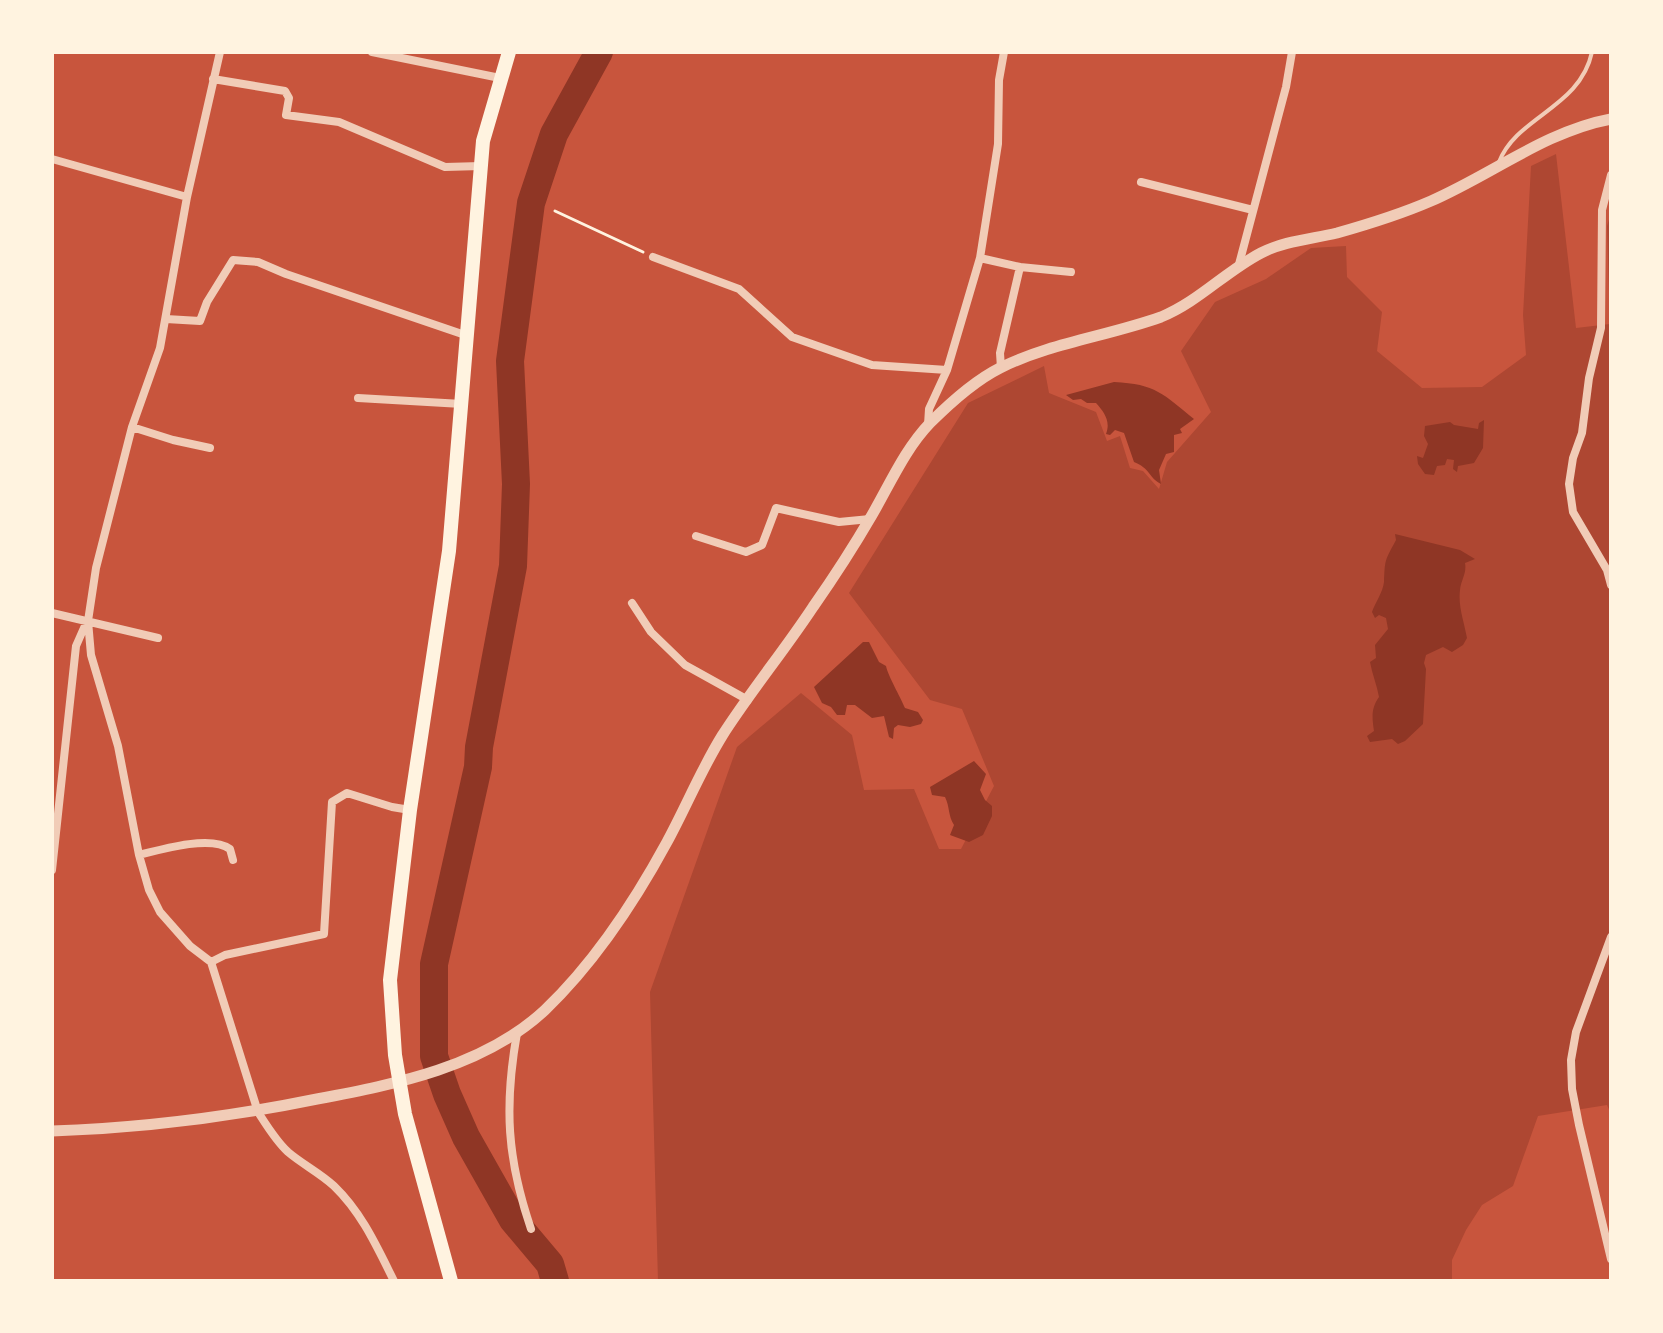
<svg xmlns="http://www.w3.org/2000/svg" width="1663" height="1333" font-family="'Nunito Sans',sans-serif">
<rect width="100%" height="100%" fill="#c8553d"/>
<!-- green -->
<path fill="#ae4732" d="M 1556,154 L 1576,328 L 1610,324 L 1607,226 L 1611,213 L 1611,1114 L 1607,1105 L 1538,1116 L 1513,1186 L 1482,1205 L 1466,1230 L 1452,1260 L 1452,1281 L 658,1281 L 650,992 L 737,747 L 801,693 L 852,735 L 864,790 L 914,789 L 939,849 L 961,849 L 994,786 L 962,709 L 930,700 L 849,593 L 968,403 L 1044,366 L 1049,393 L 1096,412 L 1107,441 L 1120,436 L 1130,468 L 1143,471 L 1159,489 L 1167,462 L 1211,412 L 1181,351 L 1215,302 L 1266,279 L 1311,248 L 1346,246 L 1347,277 L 1382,312 L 1377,351 L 1422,388 L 1482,387 L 1526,355 L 1523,315 L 1531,166 Z"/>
<!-- water -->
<path fill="#8f3625" d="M 1114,382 C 1156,384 1163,394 1194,419 L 1180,429 L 1182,433 L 1174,435 L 1174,452 L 1166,454 L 1159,470 L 1161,484 C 1149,478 1150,468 1134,462 L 1124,433 L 1115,430 L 1110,435 L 1106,434 C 1111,421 1104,412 1096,403 L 1087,403 L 1081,399 L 1073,400 L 1066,395 Z
M 1484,420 L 1483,448 L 1474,463 L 1458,466 L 1457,472 L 1453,469 L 1454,460 L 1447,459 L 1445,465 L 1437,466 L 1434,475 L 1425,474 L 1418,464 L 1417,456 L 1423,458 L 1428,444 L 1424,436 L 1425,426 L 1450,422 L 1454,425 L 1478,429 L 1479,423 Z
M 1395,534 L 1460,550 L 1475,559 L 1465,563 C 1467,573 1461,580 1460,590 C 1458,607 1464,621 1467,638 L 1463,645 L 1452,652 L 1443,647 L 1426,655 L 1424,663 L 1426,669 L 1423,724 L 1405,741 L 1398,744 L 1392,739 L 1370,742 L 1367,736 L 1374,731 C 1372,718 1371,708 1379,697 C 1377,685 1372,674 1370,662 L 1376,658 L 1375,645 L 1388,629 L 1386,618 L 1379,615 L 1375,618 L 1372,612 C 1375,603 1383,592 1384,582 C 1385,558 1385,561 1396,540 Z
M 863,642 L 869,642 L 879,662 L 886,666 C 888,676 900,696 905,708 L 918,712 L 923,720 L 921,724 L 910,727 L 898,725 L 894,728 L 893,739 L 889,737 L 884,716 L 872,718 L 855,705 L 847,705 L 845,715 L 837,715 L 831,707 L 822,703 L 814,687 Z
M 974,761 L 986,774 L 980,790 L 985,800 L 992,806 L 992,816 L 983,835 L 969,842 L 950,835 L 954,825 C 948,816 950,807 945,797 L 932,795 L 930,787 Z"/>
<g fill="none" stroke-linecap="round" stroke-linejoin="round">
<!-- river -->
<path stroke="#8f3625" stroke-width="28" d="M 555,1281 L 550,1264 L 513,1220 L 466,1137 L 447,1094 L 434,1056 L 434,964 L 478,767 L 479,747 L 513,566 L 516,484 L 510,361 L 531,203 L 554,134 L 599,52"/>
<!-- path -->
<path stroke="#fff3e0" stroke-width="3" d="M 555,211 L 643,252"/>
<!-- service -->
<path stroke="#f1ccb7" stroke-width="4" d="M 1499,162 C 1517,116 1580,108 1592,52"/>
<!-- minor -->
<path stroke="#f1ccb7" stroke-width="8" d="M 220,52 L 187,197 L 160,348 L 132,427 L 96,568 L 88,621 L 91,655 L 118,746 L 139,855 L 149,890 L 160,912 L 190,946 L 211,962 L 258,1112 C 267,1126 276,1141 288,1152 C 302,1164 320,1173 334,1186 C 362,1213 377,1247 394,1281
M 372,52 L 500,78
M 213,79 L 285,91 L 289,98 L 286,115 L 339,122 L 445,167 L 481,166
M 52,159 L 187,197
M 1611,175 L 1602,210 L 1601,328 L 1589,378 L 1582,433 L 1573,458 L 1569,484 L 1573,512 L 1607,570 L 1611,585
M 1141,182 L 1253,210
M 653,257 L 739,289 L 792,337 L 872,365 L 947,370
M 980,258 L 1020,267 L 1000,353 L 1001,368
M 1020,267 L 1071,272
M 1238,268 L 1286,87 L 1292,52
M 166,319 L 200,321 L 207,302 L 233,260 L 258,262 L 286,274 L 465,335
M 358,398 L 462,404
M 928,425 L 929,409 L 947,370 L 980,258 L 998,144 L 999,80 L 1004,52
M 132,427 L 173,440 L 210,448
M 696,536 L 746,552 L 762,545 L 776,508 L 839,522 L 870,519
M 632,603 L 651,632 L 685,665 L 748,700
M 52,613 L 158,638
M 139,855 C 162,849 211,835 230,849 L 233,860
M 52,870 L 76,646 L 87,621
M 1611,937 L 1576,1032 L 1571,1060 L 1572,1089 L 1579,1125 L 1611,1259
M 211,962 L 225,955 L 324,934 L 332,802 L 347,793 L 392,807 L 410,810
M 517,1033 C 504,1106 507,1159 531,1229"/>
<!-- tertiary -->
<path stroke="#f1ccb7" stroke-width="11" d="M 52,1131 C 142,1128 229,1117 317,1099 C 396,1084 484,1067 545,1010 C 594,963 635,901 667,842 C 686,807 701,770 722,736 C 750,692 784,651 813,607 C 834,577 854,546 872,515 C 890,484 905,449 930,423 C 951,402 974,381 1000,368 C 1050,343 1108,336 1161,317 C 1198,302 1226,271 1261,253 C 1284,241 1312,239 1337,233 C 1369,224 1401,214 1431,201 C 1491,175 1546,131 1611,119"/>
<!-- primary -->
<path stroke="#fff3e0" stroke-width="14" d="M 451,1281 L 405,1114 L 395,1055 L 390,980 L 410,810 L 449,551 L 483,141 L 509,52"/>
</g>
<!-- border -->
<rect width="1663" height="1333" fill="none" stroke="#fff3e0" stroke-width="108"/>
</svg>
